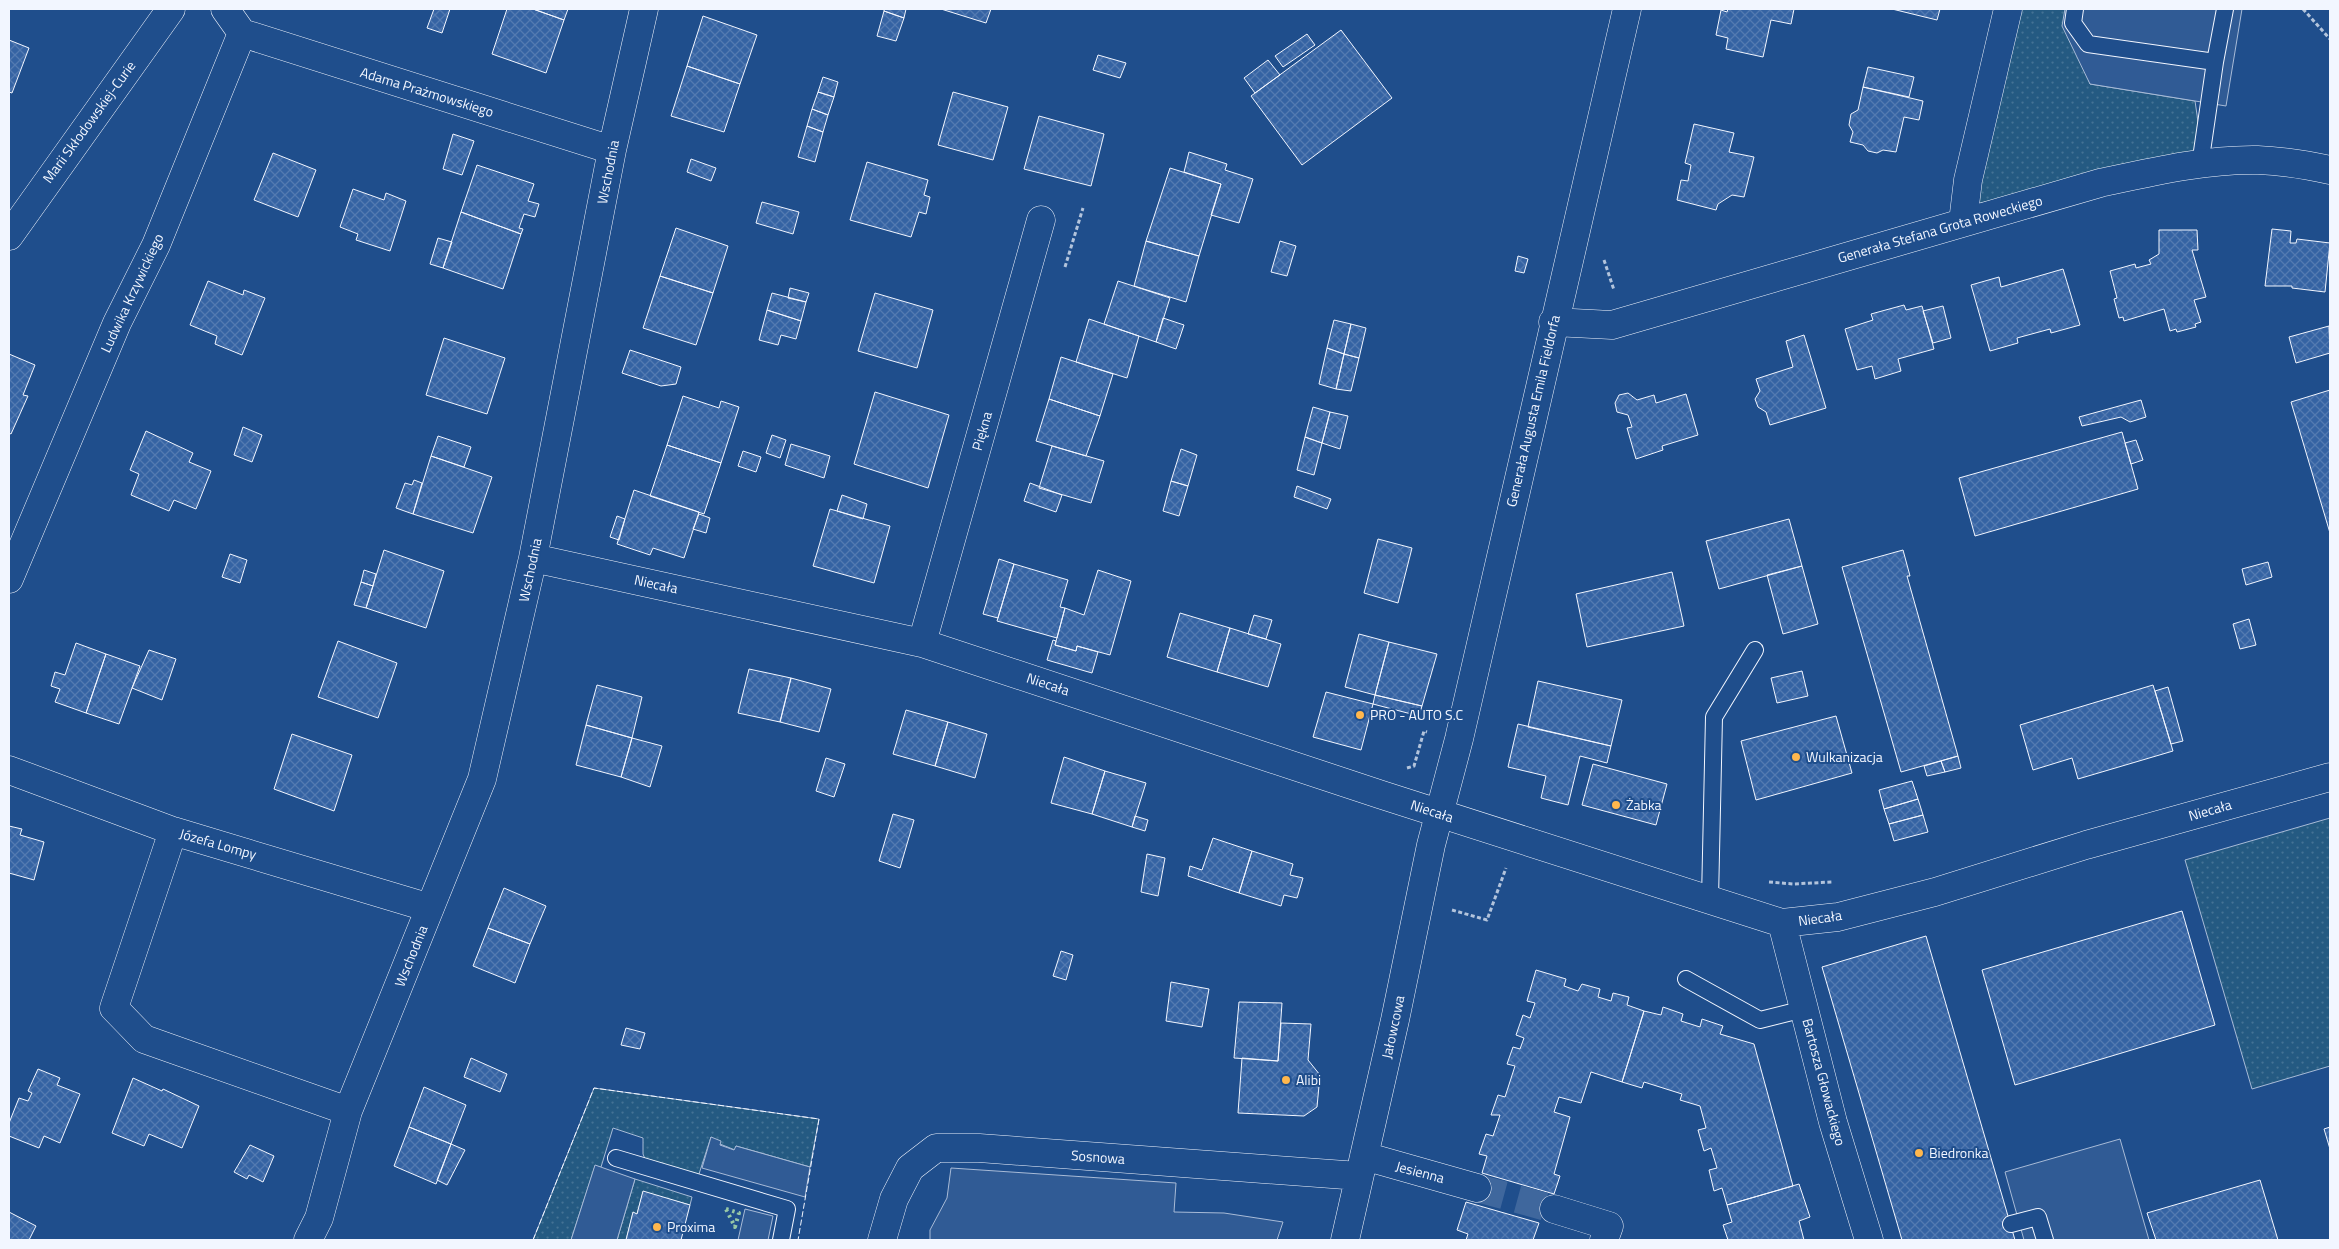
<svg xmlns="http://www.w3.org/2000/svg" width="2339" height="1249" font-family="'Titillium Web',sans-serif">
<defs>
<pattern id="grass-dots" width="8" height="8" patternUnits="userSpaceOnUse" patternTransform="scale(1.25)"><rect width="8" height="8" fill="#245a82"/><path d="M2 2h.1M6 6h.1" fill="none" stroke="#447295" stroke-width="1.8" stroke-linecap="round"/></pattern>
<pattern id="building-cross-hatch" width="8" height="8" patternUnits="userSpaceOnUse" patternTransform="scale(1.25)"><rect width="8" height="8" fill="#3563a3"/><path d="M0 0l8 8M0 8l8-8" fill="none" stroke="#537ab1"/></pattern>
</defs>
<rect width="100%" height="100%" fill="#1f4e8c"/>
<!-- grass -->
<path fill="url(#grass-dots)" stroke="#a8bbd7" d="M 2017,9 L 2067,9 L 2090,84 L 2195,101 L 2202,149 L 1965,207 Z
M 2330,818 L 2330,1066 L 2252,1089 L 2185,860 Z
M 594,1088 L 819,1119 L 810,1167 L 736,1146 L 735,1150 L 720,1144 L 711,1137 L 698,1177 L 645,1159 L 643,1154 L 643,1138 L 613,1128 L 601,1167 L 595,1166 L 571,1240 L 533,1240 Z
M 635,1179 L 692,1197 L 690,1205 L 643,1192 L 637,1214 L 633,1213 L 626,1240 L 617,1240 Z"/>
<!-- parking -->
<path fill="#305b95" stroke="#a8bbd7" d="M 2065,9 L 2242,9 L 2226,106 L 2090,84 L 2062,26 Z
M 711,1137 L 721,1141 L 720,1145 L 734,1150 L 736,1146 L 810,1167 L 805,1197 L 702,1168 Z
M 2120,1139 L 2149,1240 L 2024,1240 L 2005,1172 Z
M 595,1165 L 635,1179 L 617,1240 L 571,1240 Z
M 951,1168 L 1176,1183 L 1174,1212 L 1224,1213 L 1283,1222 L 1277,1240 L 930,1240 L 930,1230 L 947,1198 Z
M 745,1209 L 773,1216 L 768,1240 L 738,1240 Z"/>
<!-- building -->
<path fill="url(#building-cross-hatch)" stroke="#f2f6ff" d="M 434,9 L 450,9 L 442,33 L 427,28 Z
M 507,9 L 533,9 L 564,20 L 546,73 L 492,54 Z
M 533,9 L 568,9 L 564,20 Z
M 884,9 L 906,9 L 904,18 L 884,11 Z
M 941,9 L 991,9 L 986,23 Z
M 1728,9 L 1794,9 L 1791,24 L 1771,20 L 1763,57 L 1726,49 L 1728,38 L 1716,35 L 1721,10 L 1727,12 Z
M 1892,9 L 1940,9 L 1937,20 Z
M 884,11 L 904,18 L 896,41 L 877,36 Z
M 703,16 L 757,35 L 740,84 L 687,66 Z
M 1341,30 L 1392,98 L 1302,165 L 1251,96 Z
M 1307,34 L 1315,45 L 1283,67 L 1275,56 Z
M 9,40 L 29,48 L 12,93 L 9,92 Z
M 1098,55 L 1126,63 L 1120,78 L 1093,70 Z
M 1268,60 L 1280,75 L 1255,93 L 1244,78 Z
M 687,66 L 740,84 L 724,132 L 671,116 Z
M 1868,67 L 1914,77 L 1909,97 L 1863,87 Z
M 823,77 L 838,82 L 834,97 L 818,92 Z
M 1863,87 L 1923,101 L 1919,120 L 1904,117 L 1896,152 L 1883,150 L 1877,153 L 1868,151 L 1863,145 L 1850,142 L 1853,132 L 1849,125 L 1851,114 L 1858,110 Z
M 818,92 L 834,97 L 828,115 L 812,109 Z
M 953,92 L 1008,107 L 993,160 L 938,145 Z
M 812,109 L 828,115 L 823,132 L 807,126 Z
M 1039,116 L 1104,134 L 1091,186 L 1024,169 Z
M 1694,124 L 1734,133 L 1729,152 L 1754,157 L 1744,197 L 1732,195 L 1718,204 L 1716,210 L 1677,200 L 1681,180 L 1688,181 L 1691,165 L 1685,163 Z
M 807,126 L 823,132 L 815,162 L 798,157 Z
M 453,134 L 474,141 L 462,175 L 443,169 Z
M 1189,152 L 1227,164 L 1225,170 L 1253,179 L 1239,223 L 1211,215 L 1221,184 L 1184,172 Z
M 273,153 L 316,170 L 298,217 L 254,200 Z
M 691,159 L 716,168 L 711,181 L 687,172 Z
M 867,162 L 928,180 L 924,195 L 930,197 L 926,214 L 919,212 L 911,237 L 850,220 Z
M 477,165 L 534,184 L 528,201 L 539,204 L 535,217 L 524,214 L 519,228 L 523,229 L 521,234 L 461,212 Z
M 1170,168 L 1221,184 L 1199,256 L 1146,241 Z
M 353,189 L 384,200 L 386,193 L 406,201 L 390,251 L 356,240 L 358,234 L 340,227 Z
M 762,202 L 799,212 L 793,234 L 756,223 Z
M 461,212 L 521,234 L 503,289 L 443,268 Z
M 676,228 L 728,246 L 713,293 L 660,276 Z
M 2272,229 L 2291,231 L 2290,243 L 2296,243 L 2297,239 L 2330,243 L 2325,292 L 2292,288 L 2292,286 L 2265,286 Z
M 2159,230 L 2197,230 L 2198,250 L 2192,250 L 2206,297 L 2194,300 L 2201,322 L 2195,324 L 2196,327 L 2177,332 L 2176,329 L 2170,331 L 2164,309 L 2124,321 L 2123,317 L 2119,318 L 2114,299 L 2117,298 L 2110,271 L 2135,264 L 2136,268 L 2151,264 L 2149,260 L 2159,254 Z
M 438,238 L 452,242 L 443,268 L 430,264 Z
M 1146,241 L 1199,256 L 1186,302 L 1134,286 Z
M 1280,241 L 1296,246 L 1287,276 L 1271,272 Z
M 1518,256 L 1528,259 L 1524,273 L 1515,271 Z
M 2063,269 L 2080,325 L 2051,333 L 2050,329 L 2017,338 L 2018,343 L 1990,351 L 1971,285 L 1999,277 L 2001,287 Z
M 660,276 L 713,293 L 696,345 L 643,328 Z
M 208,281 L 243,295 L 244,290 L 265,298 L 242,355 L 215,344 L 217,336 L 190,325 Z
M 1118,281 L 1170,298 L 1156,342 L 1104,324 Z
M 790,288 L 809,293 L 806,302 L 788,298 Z
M 772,293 L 806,302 L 801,321 L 767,310 Z
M 875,293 L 933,310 L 917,368 L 858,351 Z
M 1904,305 L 1906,310 L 1922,306 L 1934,349 L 1898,359 L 1901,371 L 1875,379 L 1872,366 L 1857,370 L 1845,329 L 1873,320 L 1871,314 Z
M 1943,306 L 1951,338 L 1933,343 L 1923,311 Z
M 767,310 L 801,321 L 796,339 L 781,335 L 778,345 L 759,340 Z
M 1163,318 L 1184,325 L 1176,349 L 1156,342 Z
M 1089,319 L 1139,336 L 1127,378 L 1076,362 Z
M 1334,320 L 1351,324 L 1344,354 L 1327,348 Z
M 1351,324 L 1366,328 L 1359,358 L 1344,354 Z
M 2329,326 L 2330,353 L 2296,363 L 2289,337 Z
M 1804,335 L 1826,408 L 1770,425 L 1766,412 L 1758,407 L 1755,399 L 1760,391 L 1756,379 L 1793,367 L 1786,341 Z
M 444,338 L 505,358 L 487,414 L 426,395 Z
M 1327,348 L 1344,354 L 1336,389 L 1319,384 Z
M 630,350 L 681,367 L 676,384 L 661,386 L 622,373 Z
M 9,354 L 35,365 L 23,395 L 28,396 L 11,434 L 9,433 Z
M 1344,354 L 1359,358 L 1351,391 L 1336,389 Z
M 1061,357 L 1113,374 L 1100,416 L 1049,399 Z
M 2330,390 L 2330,533 L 2291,402 Z
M 875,392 L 949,415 L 928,488 L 854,464 Z
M 1628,393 L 1637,400 L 1654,395 L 1656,403 L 1686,394 L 1698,435 L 1662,446 L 1663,450 L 1636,459 L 1627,428 L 1632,427 L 1628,415 L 1617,412 L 1615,403 L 1619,395 Z
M 683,396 L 719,408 L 721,401 L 739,407 L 721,463 L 667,445 Z
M 1049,399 L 1100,416 L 1086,456 L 1036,441 Z
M 2141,400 L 2146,417 L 2130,422 L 2121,417 L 2082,426 L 2079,417 Z
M 1313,407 L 1330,412 L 1322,443 L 1305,437 Z
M 1330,412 L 1348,416 L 1340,449 L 1322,443 Z
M 243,427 L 262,435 L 252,462 L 234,455 Z
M 146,431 L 193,453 L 189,462 L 211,471 L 196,509 L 174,500 L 169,511 L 131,495 L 139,474 L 130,470 Z
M 2122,432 L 2138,489 L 1975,536 L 1959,478 Z
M 772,435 L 786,440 L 780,458 L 766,453 Z
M 438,436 L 471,447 L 464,467 L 431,456 Z
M 1305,437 L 1322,443 L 1314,475 L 1297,470 Z
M 2136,440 L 2143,460 L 2131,464 L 2125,443 Z
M 791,444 L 830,456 L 824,478 L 785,465 Z
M 667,445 L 721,463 L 704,514 L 650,496 Z
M 1052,446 L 1104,461 L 1091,503 L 1039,488 Z
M 1181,449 L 1197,455 L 1188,486 L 1171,481 Z
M 743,451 L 761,457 L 756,472 L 738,466 Z
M 431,456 L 492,477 L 473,533 L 413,514 Z
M 414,480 L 422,483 L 413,514 L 396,508 L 405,483 L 412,485 Z
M 1171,481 L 1188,486 L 1179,516 L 1163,511 Z
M 1030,483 L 1062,495 L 1056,512 L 1024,501 Z
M 1297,486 L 1331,499 L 1327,509 L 1294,497 Z
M 634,490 L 699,512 L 684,558 L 653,548 L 650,555 L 617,544 Z
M 842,495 L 867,504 L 863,519 L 837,511 Z
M 830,509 L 890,526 L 874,583 L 813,566 Z
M 699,514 L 710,518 L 706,533 L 693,529 Z
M 617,516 L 625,519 L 619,540 L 610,537 Z
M 1789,519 L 1802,566 L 1719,589 L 1706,541 Z
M 1378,539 L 1412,548 L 1398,603 L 1364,593 Z
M 384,550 L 444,571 L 426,628 L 366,608 Z
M 1903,550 L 1910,576 L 1907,576 L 1958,756 L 1901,772 L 1842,567 Z
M 230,554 L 247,560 L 240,583 L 222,577 Z
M 999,559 L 1014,564 L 998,618 L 983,614 Z
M 2268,562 L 2272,577 L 2246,585 L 2242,569 Z
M 1014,564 L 1068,580 L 1060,607 L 1065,608 L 1057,638 L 997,621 Z
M 1802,566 L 1818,624 L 1783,634 L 1767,575 Z
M 364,570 L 376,574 L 373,586 L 361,582 Z
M 1098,570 L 1131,581 L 1110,655 L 1077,646 L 1076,651 L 1055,645 L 1065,608 L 1084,615 Z
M 1672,572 L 1684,626 L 1587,647 L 1576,594 Z
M 361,582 L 373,586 L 366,608 L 354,605 Z
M 1180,613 L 1230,628 L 1217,672 L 1167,657 Z
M 1254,615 L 1272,620 L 1266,639 L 1248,634 Z
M 2249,619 L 2256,645 L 2240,649 L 2233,624 Z
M 1230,628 L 1281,644 L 1268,687 L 1217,672 Z
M 1359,634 L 1389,642 L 1375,695 L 1345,687 Z
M 1053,640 L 1056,641 L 1055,645 L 1076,651 L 1077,646 L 1098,652 L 1092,673 L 1047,660 Z
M 338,641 L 397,663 L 378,718 L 318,697 Z
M 1389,642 L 1437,654 L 1422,706 L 1375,695 Z
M 76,643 L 106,654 L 86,713 L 55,702 L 60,689 L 51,686 L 55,672 L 65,675 Z
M 149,650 L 176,659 L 162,700 L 132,688 Z
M 106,654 L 140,666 L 119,724 L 86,713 Z
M 749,669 L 791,678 L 780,722 L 738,713 Z
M 1802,671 L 1808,696 L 1777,703 L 1771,678 Z
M 791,678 L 831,689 L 819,732 L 780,722 Z
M 1538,681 L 1622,700 L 1611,746 L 1528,727 Z
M 597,685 L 642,697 L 632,738 L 586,725 Z
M 2153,685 L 2173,751 L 2078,779 L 2072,758 L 2033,770 L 2020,725 Z
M 2168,687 L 2183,741 L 2171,744 L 2155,691 Z
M 1326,692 L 1373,704 L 1361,750 L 1313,737 Z
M 1375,695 L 1422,706 L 1419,716 L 1373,704 Z
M 906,710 L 948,722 L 935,766 L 893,754 Z
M 1836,716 L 1852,773 L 1756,800 L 1741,741 Z
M 948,722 L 987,734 L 975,778 L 935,766 Z
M 1518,724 L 1611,746 L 1607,763 L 1580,756 L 1568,805 L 1541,798 L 1546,776 L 1508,767 Z
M 586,725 L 632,738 L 621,777 L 576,765 Z
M 292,734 L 352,755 L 334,811 L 274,789 Z
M 632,738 L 662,746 L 650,787 L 621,777 Z
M 1958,756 L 1961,768 L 1945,772 L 1941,761 Z
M 1064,757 L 1105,771 L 1092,814 L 1051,803 Z
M 826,758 L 845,764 L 834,797 L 816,791 Z
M 1941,761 L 1945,772 L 1927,776 L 1924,766 Z
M 1593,764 L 1667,784 L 1656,825 L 1582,805 Z
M 1105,771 L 1146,783 L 1132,827 L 1092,814 Z
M 1912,781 L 1918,799 L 1884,809 L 1879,790 Z
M 1918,799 L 1923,815 L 1889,824 L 1884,809 Z
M 893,814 L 914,820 L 900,868 L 879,861 Z
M 1923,815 L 1928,832 L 1894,841 L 1889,824 Z
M 1135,816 L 1148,820 L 1145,831 L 1132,827 Z
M 9,826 L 22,829 L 20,835 L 44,842 L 34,880 L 9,873 Z
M 1213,838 L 1252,851 L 1239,893 L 1188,876 L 1190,866 L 1202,870 Z
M 1252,851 L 1293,864 L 1290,875 L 1303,878 L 1297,898 L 1284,895 L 1281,906 L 1239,893 Z
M 1147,854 L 1165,858 L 1158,896 L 1141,892 Z
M 504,888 L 546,906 L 530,944 L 488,928 Z
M 2182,911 L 2215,1025 L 2015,1085 L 1982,970 Z
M 488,928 L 530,944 L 515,983 L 473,966 Z
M 1926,936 L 2015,1240 L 1902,1240 L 1822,967 Z
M 1061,951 L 1073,955 L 1066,980 L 1053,976 Z
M 1536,970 L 1566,979 L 1564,986 L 1578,991 L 1582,984 L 1600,989 L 1598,997 L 1611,1001 L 1613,993 L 1629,997 L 1627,1005 L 1644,1011 L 1622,1082 L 1591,1072 L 1581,1103 L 1559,1097 L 1554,1112 L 1570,1117 L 1554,1174 L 1560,1176 L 1554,1194 L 1482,1173 L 1487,1156 L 1479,1154 L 1486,1134 L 1493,1136 L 1500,1115 L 1491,1115 L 1498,1095 L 1505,1097 L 1515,1066 L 1507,1064 L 1513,1047 L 1520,1049 L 1524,1038 L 1516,1035 L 1523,1015 L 1530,1018 L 1535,1003 L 1527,1001 Z
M 1171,982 L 1209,989 L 1202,1027 L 1166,1021 Z
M 1239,1002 L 1282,1003 L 1278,1061 L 1234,1058 Z
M 1663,1007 L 1683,1014 L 1681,1021 L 1700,1027 L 1702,1019 L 1723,1026 L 1720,1034 L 1754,1044 L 1793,1186 L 1727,1205 L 1722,1188 L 1714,1191 L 1709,1170 L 1717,1168 L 1711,1148 L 1704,1151 L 1698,1130 L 1706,1128 L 1700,1106 L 1680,1100 L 1682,1094 L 1644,1082 L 1642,1088 L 1622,1082 L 1644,1011 L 1661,1015 Z
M 1281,1023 L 1311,1024 L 1308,1060 L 1320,1075 L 1317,1107 L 1304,1116 L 1238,1113 L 1242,1058 L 1278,1061 Z
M 626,1028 L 645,1033 L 640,1049 L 621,1045 Z
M 471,1058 L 507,1074 L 500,1092 L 464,1077 Z
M 38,1069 L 60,1078 L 57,1085 L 80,1094 L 60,1143 L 44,1136 L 39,1148 L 9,1136 L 9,1123 L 19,1098 L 28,1101 L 32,1093 L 28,1091 Z
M 133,1078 L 162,1091 L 163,1089 L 199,1106 L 182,1148 L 149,1134 L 144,1146 L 112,1133 Z
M 424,1087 L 466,1105 L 451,1144 L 409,1127 Z
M 409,1127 L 451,1144 L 436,1184 L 394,1166 Z
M 2330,1127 L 2330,1149 L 2324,1129 Z
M 451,1144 L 465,1150 L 447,1185 L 437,1180 Z
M 250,1145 L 274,1156 L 263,1182 L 249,1175 L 247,1179 L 234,1172 Z
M 2260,1180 L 2278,1240 L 2156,1240 L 2147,1213 Z
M 1799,1184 L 1810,1217 L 1799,1221 L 1804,1240 L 1728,1240 L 1723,1225 L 1732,1222 L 1727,1205 Z
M 643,1191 L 690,1205 L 681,1240 L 626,1240 L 633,1212 L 637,1214 Z
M 1466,1202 L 1539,1223 L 1533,1240 L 1466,1240 L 1468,1234 L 1457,1230 Z
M 9,1212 L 36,1226 L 29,1240 L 9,1240 Z"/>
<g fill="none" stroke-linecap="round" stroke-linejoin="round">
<!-- minor-tunnel -->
<path stroke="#3f679d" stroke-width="28" stroke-dasharray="28 14" stroke-linecap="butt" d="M 1477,1188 L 1554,1209"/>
<!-- service casing -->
<g stroke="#f2f6ff" stroke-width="18">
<path id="service" d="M 2075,9 L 2073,23 L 2088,44 L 2215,62 L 2225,9
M 2200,165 L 2215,62
M 1710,899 L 1714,717 L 1755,650
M 1686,979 L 1760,1020 L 1804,1009
M 616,1158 L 787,1209 L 781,1240
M 2011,1224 L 2038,1217 L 2045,1240"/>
</g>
<!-- minor casing -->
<g stroke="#f2f6ff" stroke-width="29">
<path id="minor" d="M 225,9 L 242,33
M 242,33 L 612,150
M 1963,222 L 1968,180 L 2008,9
M 9,236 L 171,9
M 1553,322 L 1612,325 L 2100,183 C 2151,172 2206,159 2258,160 C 2283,161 2307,165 2330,170
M 533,558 L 922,643 L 1382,795 L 1782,923 L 1838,917 L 1935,892 L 2086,845 L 2330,777
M 9,579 L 117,323 L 156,245 L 242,33
M 922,643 L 1041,220
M 9,770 L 173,831 L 430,908
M 173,831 L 114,1008 L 144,1039 L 348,1111
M 1782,923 L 1833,1122 L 1869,1240
M 1364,1156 L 1477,1188
M 1554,1209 L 1609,1226 L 1604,1240
M 308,1240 L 319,1218 L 348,1111 L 482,779 L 533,558 L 612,150 L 644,9
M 882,1240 L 894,1199 L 910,1168 L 936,1148 L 979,1148 L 1359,1176
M 1345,1240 L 1395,1020 L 1431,845 L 1459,739 L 1627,9"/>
</g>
<!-- path -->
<path stroke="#b3c4dc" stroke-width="3" stroke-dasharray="4 2.5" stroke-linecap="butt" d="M 2303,9 L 2330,39
M 1604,260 L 1614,290
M 1065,267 L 1083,208
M 1407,768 L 1414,766 L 1424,731 L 1427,732
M 1769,882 L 1793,884 L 1832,882
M 1452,910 L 1487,920 L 1506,868"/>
<!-- service -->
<use href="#service" stroke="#1f4e8c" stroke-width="16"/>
<!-- minor -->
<use href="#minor" stroke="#1f4e8c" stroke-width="28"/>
<!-- hedge -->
<path stroke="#97c8a6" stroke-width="4" stroke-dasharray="2.5 4" stroke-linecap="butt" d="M 726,1209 L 739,1213 L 735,1227 Z"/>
<!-- fence -->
<path stroke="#f2f6ff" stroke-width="1" stroke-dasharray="6 2.5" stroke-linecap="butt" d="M 533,1240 L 594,1088 L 819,1119 L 798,1240"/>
</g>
<!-- markers -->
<g fill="#ffb74d" stroke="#1f4e8c" stroke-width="2">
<circle cx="1360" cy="715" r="5"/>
<circle cx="1796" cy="757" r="5"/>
<circle cx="1616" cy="805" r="5"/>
<circle cx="1286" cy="1080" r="5"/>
<circle cx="1919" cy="1153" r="5"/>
<circle cx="657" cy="1227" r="5"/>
</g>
<g text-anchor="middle" stroke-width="4" stroke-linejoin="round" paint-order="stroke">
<!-- street labels -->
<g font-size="14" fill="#f2f6ff" stroke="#1f4e8c">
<text transform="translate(427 92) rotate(17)" y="5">Adama Prażmowskiego</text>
<text transform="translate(89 122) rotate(-54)" y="5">Marii Skłodowskiej-Curie</text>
<text transform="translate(608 172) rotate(-79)" y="5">Wschodnia</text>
<text transform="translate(1940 229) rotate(-16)" y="5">Generała Stefana Grota Roweckiego</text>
<text transform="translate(132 293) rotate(-65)" y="5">Ludwika Krzywickiego</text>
<text transform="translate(1533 411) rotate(-77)" y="5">Generała Augusta Emila Fieldorfa</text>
<text transform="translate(982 431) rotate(-74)" y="5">Piękna</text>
<text transform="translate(530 570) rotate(-78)" y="5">Wschodnia</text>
<text transform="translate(656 584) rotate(12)" y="5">Niecała</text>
<text transform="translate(1048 684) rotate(18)" y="5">Niecała</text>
<text transform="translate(2210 810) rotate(-16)" y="5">Niecała</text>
<text transform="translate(1432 811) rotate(18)" y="5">Niecała</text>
<text transform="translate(218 844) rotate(16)" y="5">Józefa Lompy</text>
<text transform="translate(1820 918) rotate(-8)" y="5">Niecała</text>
<text transform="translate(411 956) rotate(-68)" y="5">Wschodnia</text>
<text transform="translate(1393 1027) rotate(-78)" y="5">Jałowcowa</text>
<text transform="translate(1824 1082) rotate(75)" y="5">Bartosza Głowackiego</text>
<text transform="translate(1098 1157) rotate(4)" y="5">Sosnowa</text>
<text transform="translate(1420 1172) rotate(15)" y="5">Jesienna</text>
</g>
<!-- poi labels -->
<g font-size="14" fill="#f2f6ff" stroke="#1f4e8c" text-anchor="start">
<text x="1370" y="720">PRO - AUTO S.C</text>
<text x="1806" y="762">Wulkanizacja</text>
<text x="1626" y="810">Żabka</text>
<text x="1296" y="1085">Alibi</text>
<text x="1929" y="1158">Biedronka</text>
<text x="667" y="1232">Proxima</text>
</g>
</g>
<!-- border -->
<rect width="2339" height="1249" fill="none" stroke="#f2f6ff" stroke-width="20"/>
</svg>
